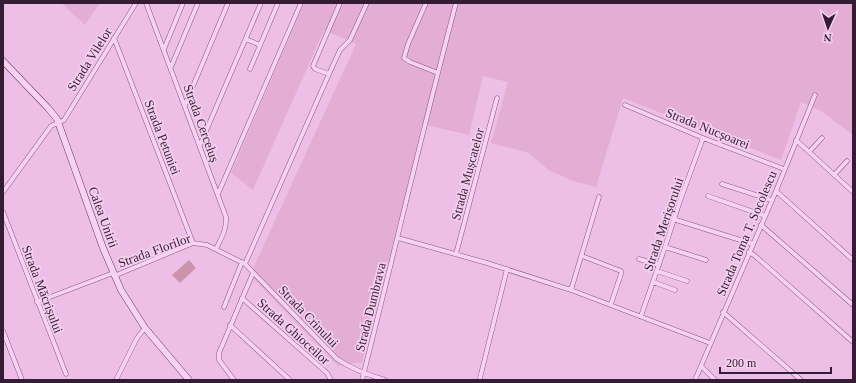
<svg xmlns="http://www.w3.org/2000/svg" width="856" height="383" font-family="'Times New Roman',serif">
<rect width="100%" height="100%" fill="#edbfe7"/>
<!-- farmland -->
<path fill="#e3add4" d="M 61,3 L 100,3 L 85,25 Z
M 304,3 L 853,3 L 853,135 L 821,111 L 801,102 L 781,160 L 623,98 L 596,187 L 573,181 L 550,171 L 529,153 L 491,143 L 508,82 L 483,76 L 469,135 L 422,124 L 402,212 L 362,362 L 338,366 L 250,275 L 356,44 L 324,30 L 253,190 L 231,173 Z"/>
<!-- green -->
<path fill="#cb94ac" d="M 189,260 L 196,268 L 180,283 L 172,275 Z"/>
<g fill="none" stroke-linecap="round" stroke-linejoin="round">
<!-- minor casing -->
<g stroke="#855886" stroke-width="5">
<path id="minor" d="M 146,3 L 226,217 C 227,229 221,239 216,249
M 426,3 L 408,44 L 404,58 L 410,62 L 438,73
M 114,38 L 193,243
M 246,39 L 260,45
M 164,49 L 183,3
M 171,67 L 198,3
M 250,69 L 278,3
M 329,74 L 315,69 L 313,66 L 340,3
M 185,105 L 228,3
M 625,105 L 703,138 L 784,169
M 796,140 L 853,192
M 200,145 L 261,3
M 809,152 L 822,138
M 834,175 L 847,161
M 722,184 L 771,200
M 776,191 L 853,260
M 3,192 L 51,126 L 64,120 L 136,3
M 218,194 L 301,3
M 708,196 L 765,216
M 3,212 L 66,374
M 673,219 L 753,244
M 761,225 L 853,305
M 398,238 L 487,263 L 571,290 L 710,343
M 665,247 L 706,260
M 749,252 L 754,255 L 853,342
M 456,254 L 497,98
M 582,256 L 621,271 L 621,274 L 611,304
M 639,259 L 659,265
M 245,264 L 329,74 L 340,50 L 350,40 L 367,3
M 657,271 L 687,281
M 114,276 L 193,243 L 207,245 L 245,264 L 337,359 C 352,369 368,375 385,380
M 653,282 L 675,290
M 571,290 L 599,197
M 242,298 L 327,373 L 331,380
M 37,302 L 113,273
M 224,307 L 242,262
M 723,312 L 801,380
M 641,316 L 665,247 L 680,201 L 703,138
M 230,325 L 290,380
M 3,331 L 22,380
M 701,366 L 715,380
M 480,378 L 507,269
M 116,380 L 137,338 L 145,328
M 234,380 L 219,360 L 219,353 L 253,273
M 362,380 C 394,254 423,128 456,3
M 695,380 L 776,191 L 815,95"/>
</g>
<!-- secondary casing -->
<g stroke="#653b68" stroke-width="7">
<path id="secondary" d="M 3,61 L 48,108 L 57,119 L 103,248 L 121,290 L 145,328 L 189,380"/>
</g>
<!-- minor -->
<use href="#minor" stroke="#f8d2f3" stroke-width="4"/>
<!-- secondary -->
<use href="#secondary" stroke="#f8d2f3" stroke-width="6"/>
</g>
<g text-anchor="middle" stroke-width="3.5" stroke-linejoin="round" paint-order="stroke">
<!-- street labels -->
<g font-size="13" fill="#341c35" stroke="#f5cfef">
<text transform="translate(89 59) rotate(-58)" y="5">Strada Vilelor</text>
<text transform="translate(202 123) rotate(70)" y="5">Strada Cerceluș</text>
<text transform="translate(708 128) rotate(22)" y="5">Strada Nucșoarei</text>
<text transform="translate(163 137) rotate(69)" y="5">Strada Petuniei</text>
<text transform="translate(467 174) rotate(-75)" y="5">Strada Mușcatelor</text>
<text transform="translate(104 217) rotate(70)" y="5">Calea Unirii</text>
<text transform="translate(663 224) rotate(-71)" y="5">Strada Merișorului</text>
<text transform="translate(746 233) rotate(-67)" y="5">Strada Toma T. Socolescu</text>
<text transform="translate(154 250) rotate(-20)" y="5">Strada Florilor</text>
<text transform="translate(43 289) rotate(69)" y="5">Strada Măcrișului</text>
<text transform="translate(370 307) rotate(-76)" y="5">Strada Dumbrava</text>
<text transform="translate(309 316) rotate(46)" y="5">Strada Crinului</text>
<text transform="translate(294 331) rotate(42)" y="5">Strada Ghioceilor</text>
</g>
</g>
<!-- border -->
<rect width="856" height="383" fill="none" stroke="#341c35" stroke-width="8"/>
<!-- north arrow -->
<g transform="translate(828 28) rotate(183)" stroke="#f5cfef" stroke-width="3" paint-order="stroke">
<path d="M0-3L7 15L0 10L-7 15Z" fill="#341c35"/>
<text y="-6" font-size="11" font-weight="bold" text-anchor="middle" fill="#341c35">N</text>
</g>
<!-- scale -->
<path d="M720 367v6h111v-6" fill="none" stroke="#341c35" stroke-width="2"/>
<text x="726" y="367" font-size="12" fill="#341c35" stroke="#f5cfef" stroke-width="3" paint-order="stroke">200 m</text>
</svg>
